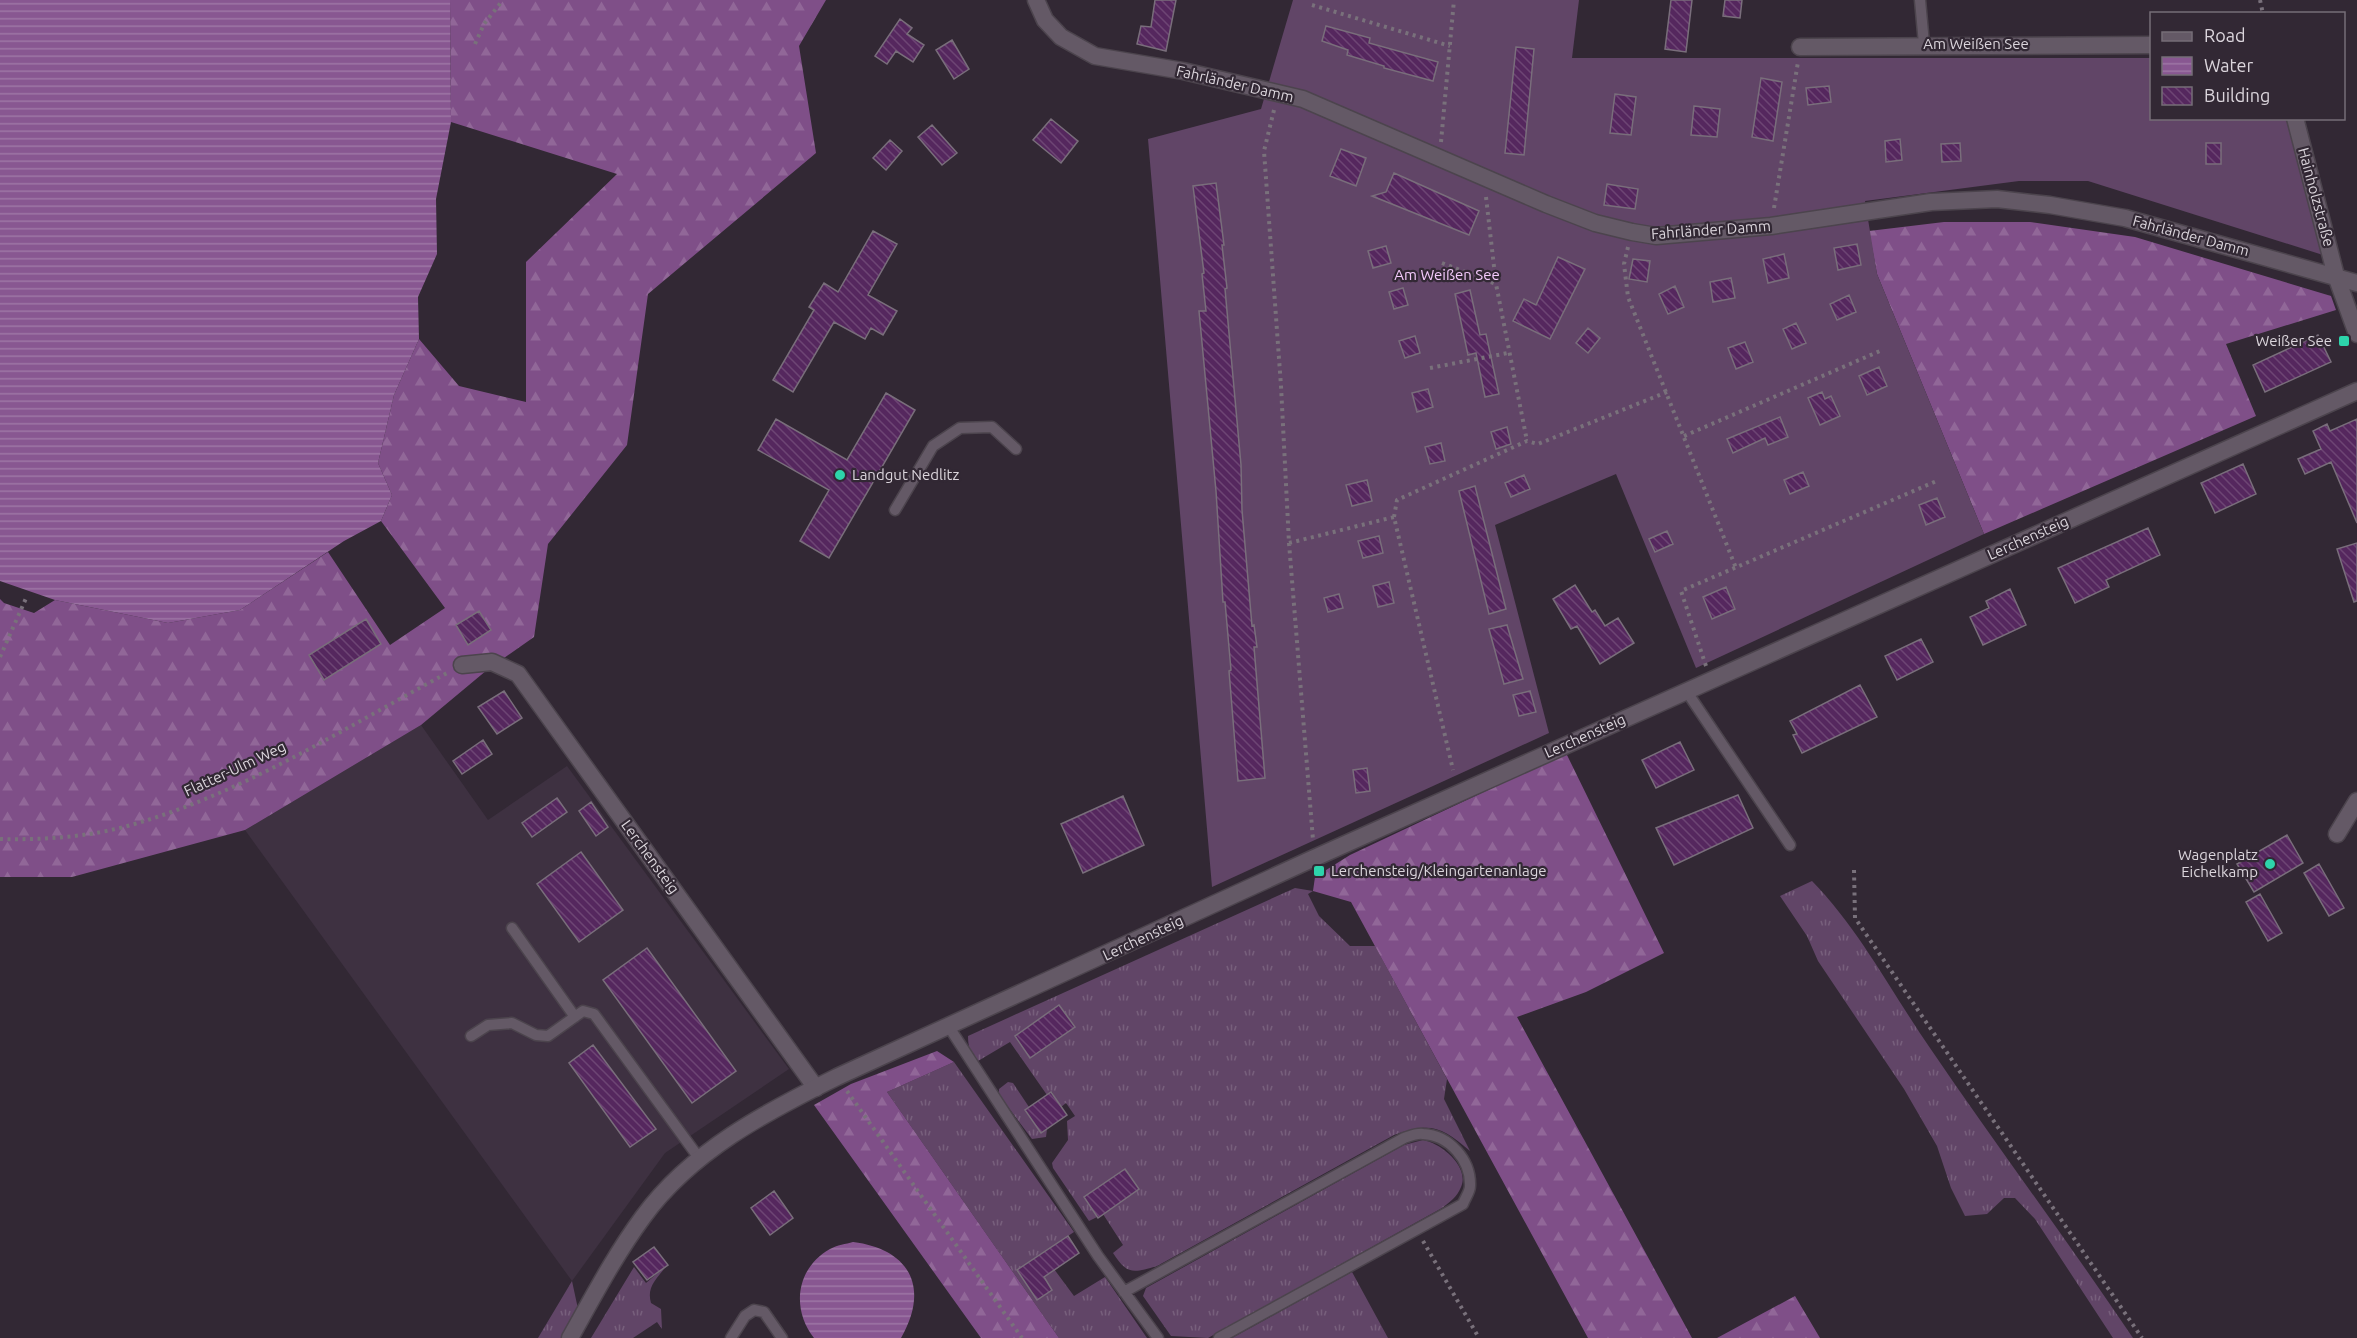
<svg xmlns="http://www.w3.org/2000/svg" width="2357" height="1338" font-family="Ubuntu,sans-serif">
<defs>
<pattern id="grass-tufts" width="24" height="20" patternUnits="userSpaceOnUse" patternTransform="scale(1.5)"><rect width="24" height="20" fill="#614567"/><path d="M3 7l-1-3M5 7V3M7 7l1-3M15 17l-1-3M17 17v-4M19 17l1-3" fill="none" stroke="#775f7c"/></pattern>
<pattern id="forest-firs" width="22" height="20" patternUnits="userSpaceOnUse" patternTransform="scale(1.5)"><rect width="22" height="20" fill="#7f4f88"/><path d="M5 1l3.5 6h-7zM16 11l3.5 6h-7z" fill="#916798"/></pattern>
<pattern id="water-rules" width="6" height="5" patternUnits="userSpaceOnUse" patternTransform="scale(1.5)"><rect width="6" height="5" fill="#885791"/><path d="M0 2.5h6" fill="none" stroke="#9e76a5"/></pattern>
<pattern id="building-back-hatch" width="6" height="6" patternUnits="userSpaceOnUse" patternTransform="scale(1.5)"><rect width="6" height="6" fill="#55275e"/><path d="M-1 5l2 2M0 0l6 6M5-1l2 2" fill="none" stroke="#6d4574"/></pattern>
</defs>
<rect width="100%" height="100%" fill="#322834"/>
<!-- built -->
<path fill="#3e3141" d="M 421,725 L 488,820 L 567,766 L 789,1069 L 665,1153 L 572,1281 L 245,830 Z"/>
<!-- grass -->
<path fill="url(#grass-tufts)" d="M 1812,881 C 1859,929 1892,993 1930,1048 C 1996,1145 2067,1240 2133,1338 L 2113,1338 L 2035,1219 L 2015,1198 L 2004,1198 L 1987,1214 L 1965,1216 L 1951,1188 L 1937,1146 L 1904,1089 L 1818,961 L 1807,936 L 1780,896 Z
M 1295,888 L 1313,891 L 1308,894 L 1319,916 L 1350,946 L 1375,946 L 1447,1079 L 1444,1099 L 1470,1151 C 1441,1126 1431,1122 1394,1135 L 1157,1266 C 1133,1273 1127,1275 1113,1253 L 1123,1245 L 1103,1214 L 1089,1221 L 1053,1168 L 1052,1163 L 1068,1140 L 1067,1121 L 1075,1116 L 1066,1103 L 1061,1107 L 1052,1092 L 1047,1095 L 1010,1042 L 978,1061 C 970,1056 968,1045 968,1036 Z
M 954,1062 L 1074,1232 L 1038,1256 L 1054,1269 L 1074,1296 L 1105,1277 L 1147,1338 L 1059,1338 L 887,1092 Z
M 1008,1082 L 1013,1083 L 1029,1107 L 1025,1110 L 1041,1133 L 1047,1129 L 1046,1137 L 1032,1139 L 999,1095 L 999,1089 Z
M 1423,1140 C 1441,1143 1470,1167 1461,1187 C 1457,1197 1450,1202 1442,1208 L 1208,1338 L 1171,1336 L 1143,1296 L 1146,1288 L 1404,1145 Z
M 667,1265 C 658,1278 646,1286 651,1303 L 661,1309 L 662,1329 L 657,1322 L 633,1338 L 591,1338 L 634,1267 L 646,1283 Z
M 1352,1272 L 1388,1338 L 1232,1338 Z
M 572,1281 L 578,1309 L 561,1338 L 538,1338 Z"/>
<!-- forest -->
<path fill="url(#forest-firs)" d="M 450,0 L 826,0 L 799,46 L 816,153 L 648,294 L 627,445 L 548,544 L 534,637 L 487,670 L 421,725 L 245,830 L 72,877 L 0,877 L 0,599 L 4,603 L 34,613 L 55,600 L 168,623 L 240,610 L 328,552 L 390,645 L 445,608 L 381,521 L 392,495 L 378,463 L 394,395 L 419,339 L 459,386 L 526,402 L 526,262 L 617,174 L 451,122 Z
M 1944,222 L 2030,222 L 2135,237 L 2331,296 L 2336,310 L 2226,344 L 2256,416 L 1984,534 L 1877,274 L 1869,231 Z
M 1566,753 L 1664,953 L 1586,992 L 1517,1017 L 1692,1338 L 1588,1338 L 1351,902 L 1313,891 L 1315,877 L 1350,855 Z
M 937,1051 L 954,1062 L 887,1092 L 1059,1338 L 981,1338 L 814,1105 L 851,1084 Z
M 1795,1296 L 1820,1338 L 1717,1338 Z"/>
<!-- garden -->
<path fill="#614567" d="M 1293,0 L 1579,0 L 1572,58 L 2151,58 L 2152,118 L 2286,119 L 2323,255 L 2088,181 L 2019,181 L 1865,201 L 1877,274 L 1984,534 L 1696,668 L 1616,474 L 1495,525 L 1549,733 L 1212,887 L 1148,139 L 1261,109 Z"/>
<!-- water -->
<path fill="url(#water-rules)" d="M 0,0 L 450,0 L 451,122 L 436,199 L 437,254 L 418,297 L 419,339 L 394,395 L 378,463 L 392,495 L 381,521 L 344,541 L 240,610 L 168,623 L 55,600 L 0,581 Z
M 853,1242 C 910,1249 930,1288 901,1338 L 814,1338 C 791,1309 796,1268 830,1249 C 837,1245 846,1244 853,1242 Z"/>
<!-- building -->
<path fill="url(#building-back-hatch)" stroke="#796e7b" stroke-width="1.5" d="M 1155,0 L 1176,0 L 1166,51 L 1137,44 L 1141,26 L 1151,27 Z
M 1671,0 L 1692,0 L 1686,52 L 1665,49 Z
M 1725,0 L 1742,0 L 1740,18 L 1723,16 Z
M 900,19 L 912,28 L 907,34 L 924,45 L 913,62 L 896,51 L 887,64 L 875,56 Z
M 1326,26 L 1370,38 L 1369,43 L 1438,62 L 1433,81 L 1384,68 L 1384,66 L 1347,55 L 1348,50 L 1322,41 Z
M 952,40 L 969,69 L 954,79 L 936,50 Z
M 1516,47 L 1534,49 L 1524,155 L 1505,153 Z
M 1761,78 L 1782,82 L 1773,141 L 1752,137 Z
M 1829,86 L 1831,102 L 1808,105 L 1806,88 Z
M 1615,94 L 1636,97 L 1631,135 L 1610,133 Z
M 1694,106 L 1720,109 L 1717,137 L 1691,135 Z
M 1051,119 L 1078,141 L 1061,163 L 1033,140 Z
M 932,125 L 957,153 L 942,165 L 918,137 Z
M 1900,139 L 1902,160 L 1886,162 L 1885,141 Z
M 890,140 L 902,151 L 886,170 L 873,158 Z
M 1960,143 L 1961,161 L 1942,162 L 1941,144 Z
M 2206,143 L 2221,143 L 2221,164 L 2206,164 Z
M 1341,149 L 1366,158 L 1356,186 L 1330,176 Z
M 1394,173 L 1479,211 L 1469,235 L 1372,196 L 1386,192 Z
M 1216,183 L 1224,245 L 1222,245 L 1227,288 L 1225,289 L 1241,465 L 1242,510 L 1252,626 L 1254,625 L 1257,647 L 1254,647 L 1265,778 L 1238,781 L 1229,671 L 1231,670 L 1225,602 L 1223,602 L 1216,491 L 1199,311 L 1206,311 L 1202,274 L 1204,273 L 1193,186 Z
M 1607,184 L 1638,189 L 1635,209 L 1604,205 Z
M 873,231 L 897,244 L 868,295 L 897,311 L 883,335 L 871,328 L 865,339 L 834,322 L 793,392 L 773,380 L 814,310 L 809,307 L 824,283 L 838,292 Z
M 1857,244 L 1861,265 L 1838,270 L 1834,248 Z
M 1386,246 L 1391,263 L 1373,268 L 1368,251 Z
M 1784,254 L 1789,278 L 1768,283 L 1763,259 Z
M 1558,257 L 1585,269 L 1550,339 L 1513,321 L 1524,299 L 1536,305 Z
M 1633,259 L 1650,261 L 1647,282 L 1629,279 Z
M 1731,278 L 1735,298 L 1713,302 L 1710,282 Z
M 1675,286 L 1684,307 L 1668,314 L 1659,294 Z
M 1403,288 L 1408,305 L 1394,309 L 1389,292 Z
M 1470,290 L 1480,335 L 1486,334 L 1499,394 L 1485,397 L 1476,353 L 1468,355 L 1455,294 Z
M 1849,295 L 1856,312 L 1837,320 L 1830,304 Z
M 1796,323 L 1806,343 L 1792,349 L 1783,329 Z
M 1588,328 L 1600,338 L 1588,353 L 1576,343 Z
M 2318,335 L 2331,362 L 2265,392 L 2253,365 Z
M 1415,336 L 1420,353 L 1405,358 L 1399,341 Z
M 1745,342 L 1753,362 L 1736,369 L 1728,348 Z
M 1879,367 L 1887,386 L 1867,395 L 1859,376 Z
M 1428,389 L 1433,407 L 1417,412 L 1412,393 Z
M 1822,392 L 1825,399 L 1831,396 L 1840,416 L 1820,425 L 1808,398 Z
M 886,393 L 915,410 L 829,558 L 800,541 L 829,490 L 758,450 L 776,419 L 847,460 Z
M 1780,417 L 1788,437 L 1768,445 L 1765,438 L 1733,453 L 1727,439 Z
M 2357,419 L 2357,523 L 2331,462 L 2305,474 L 2298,459 L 2321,449 L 2313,431 L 2327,424 L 2330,431 Z
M 1507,427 L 1511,444 L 1496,449 L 1491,432 Z
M 1441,443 L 1445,461 L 1430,464 L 1425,447 Z
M 2243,464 L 2256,494 L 2215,513 L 2201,483 Z
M 1803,472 L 1809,486 L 1790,494 L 1784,480 Z
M 1524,475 L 1530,489 L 1511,497 L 1505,483 Z
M 1367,480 L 1372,501 L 1352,506 L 1346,485 Z
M 1475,486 L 1506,609 L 1489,614 L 1459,491 Z
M 1937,498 L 1945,517 L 1926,525 L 1919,505 Z
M 2148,528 L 2160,555 L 2106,580 L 2109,587 L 2075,603 L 2058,568 Z
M 1667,531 L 1673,544 L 1655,552 L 1649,539 Z
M 1379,536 L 1383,553 L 1363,558 L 1358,541 Z
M 2357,543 L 2357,601 L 2354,602 L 2337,549 Z
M 1389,582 L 1394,603 L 1378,607 L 1373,586 Z
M 1575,585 L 1592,612 L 1595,610 L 1605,626 L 1618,618 L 1634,643 L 1600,664 L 1577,626 L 1571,629 L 1553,599 Z
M 1726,587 L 1735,609 L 1712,619 L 1703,597 Z
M 2010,589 L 2026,625 L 1983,645 L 1970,617 L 1989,608 L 1986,601 Z
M 1339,594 L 1343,608 L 1328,612 L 1324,598 Z
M 479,611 L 491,630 L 468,645 L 456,625 Z
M 366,619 L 381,644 L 324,680 L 309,655 Z
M 1507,625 L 1523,679 L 1504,684 L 1489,629 Z
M 1921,639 L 1933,662 L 1897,680 L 1885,656 Z
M 1860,685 L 1877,717 L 1802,753 L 1793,735 L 1797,734 L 1790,721 Z
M 504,691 L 522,718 L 497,734 L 478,707 Z
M 1530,691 L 1536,712 L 1519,716 L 1513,695 Z
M 483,740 L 492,754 L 462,774 L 453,761 Z
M 1680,742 L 1694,770 L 1656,788 L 1642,760 Z
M 1367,768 L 1370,791 L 1356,793 L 1353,770 Z
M 1738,795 L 1753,828 L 1674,865 L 1656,828 Z
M 1123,796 L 1144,845 L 1083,873 L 1061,824 Z
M 557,798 L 567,812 L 532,837 L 522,823 Z
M 591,802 L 608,827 L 596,836 L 579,811 Z
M 2287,835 L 2303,863 L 2254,892 L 2237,864 Z
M 581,852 L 623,910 L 579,942 L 537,884 Z
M 2319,864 L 2344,908 L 2329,916 L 2304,873 Z
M 2260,894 L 2282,933 L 2268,941 L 2246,902 Z
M 647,948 L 736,1071 L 692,1103 L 603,980 Z
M 1059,1005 L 1075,1027 L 1030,1058 L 1015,1036 Z
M 593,1045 L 656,1129 L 630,1147 L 569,1063 Z
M 1051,1092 L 1067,1115 L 1041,1133 L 1025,1110 Z
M 1125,1169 L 1139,1189 L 1098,1218 L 1084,1197 Z
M 774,1191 L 793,1218 L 770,1235 L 751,1208 Z
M 1068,1236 L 1079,1253 L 1044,1277 L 1052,1290 L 1037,1300 L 1017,1270 Z
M 654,1247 L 668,1265 L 647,1280 L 633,1262 Z"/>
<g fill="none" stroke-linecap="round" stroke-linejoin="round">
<!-- service casing -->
<g stroke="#4c444d" stroke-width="13">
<path id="service" d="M 1920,0 L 1924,44
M 895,510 L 933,446 L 960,428 L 992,427 L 1016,449
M 1687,692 L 1790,845
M 512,928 L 575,1017
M 949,1027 L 1098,1256 L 1158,1338
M 471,1036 L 488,1025 L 512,1023 L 536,1035 L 548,1036 L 583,1011 L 594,1014 L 699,1158
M 1124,1292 L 1404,1138 C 1410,1136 1417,1133 1423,1134 C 1449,1135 1471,1160 1470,1186 C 1470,1192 1465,1198 1463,1204 L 1219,1338
M 731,1338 L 745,1316 L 754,1310 L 764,1312 L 782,1338"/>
</g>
<!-- minor casing -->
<g stroke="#4c444d" stroke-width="19">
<path id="minor" d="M 1036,0 L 1045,20 L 1061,37 L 1095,56 L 1183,71 L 1303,99 L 1546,204 L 1595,223 L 1632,232 L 1656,236 L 1771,226 L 1931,202 L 1997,199 L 2050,205 L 2125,218 L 2357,283
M 1800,47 L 2152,45
M 2295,118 L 2336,276 L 2357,334
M 462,665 L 492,662 L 518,674 L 816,1088
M 2337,834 L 2357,801"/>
</g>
<!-- tertiary casing -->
<g stroke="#4c444d" stroke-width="19">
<path id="tertiary" d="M 570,1338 C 593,1297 615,1255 643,1217 C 691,1151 766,1112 837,1077 L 1312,859 L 2357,391"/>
</g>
<!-- path -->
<path stroke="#79717b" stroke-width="4" stroke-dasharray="3 4.5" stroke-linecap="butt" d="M 2260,0 L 2263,14
M 1312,5 L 1450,46
M 475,44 L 484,24 L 503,0
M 1274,110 L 1264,151 L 1281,386 L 1289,543 L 1313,840
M 1441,142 L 1454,0
M 1486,197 L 1496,284 L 1527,441
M 1774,208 L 1798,62
M 1628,247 L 1624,264 L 1628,297 L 1736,568
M 1442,263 L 1496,284
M 1430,368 L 1508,353
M 1684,436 L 1880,351
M 1394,517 L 1397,500 L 1527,441 L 1538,444 L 1667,392
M 1289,543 L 1394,517 L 1453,770
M 0,657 L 27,596
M 1706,666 L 1681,591 L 1939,480
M 0,839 C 44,840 89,837 131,825 C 244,793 346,727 449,672
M 1854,870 L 1855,918 L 2142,1338
M 847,1091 L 1022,1338
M 1423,1241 L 1479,1338"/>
<!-- service -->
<use href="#service" stroke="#645966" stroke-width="10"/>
<!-- minor -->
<use href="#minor" stroke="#645966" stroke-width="16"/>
<!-- tertiary -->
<use href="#tertiary" stroke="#645966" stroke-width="16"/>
</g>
<!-- markers -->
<g fill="#2dd4ab" stroke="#322834" stroke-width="2">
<rect x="2338" y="335" width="12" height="12" rx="3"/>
<circle cx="840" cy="475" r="6"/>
<circle cx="2270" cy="864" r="6"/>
<rect x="1313" y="865" width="12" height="12" rx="3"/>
</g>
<g text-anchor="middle" stroke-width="4.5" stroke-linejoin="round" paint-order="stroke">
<!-- street labels -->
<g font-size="15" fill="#dbd5dc" stroke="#322834">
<text x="1976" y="49">Am Weißen See</text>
<text transform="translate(1235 84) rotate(13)" y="5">Fahrländer Damm</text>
<text transform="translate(2316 197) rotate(75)" y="5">Hainholzstraße</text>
<text transform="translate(1711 230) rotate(-4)" y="5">Fahrländer Damm</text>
<text transform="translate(2191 236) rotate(15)" y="5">Fahrländer Damm</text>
<text transform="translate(2028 538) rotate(-24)" y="5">Lerchensteig</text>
<text transform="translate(1585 736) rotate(-24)" y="5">Lerchensteig</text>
<text transform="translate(235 769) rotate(-25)" y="5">Flatter-Ulm Weg</text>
<text transform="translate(650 857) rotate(54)" y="5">Lerchensteig</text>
<text transform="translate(1143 938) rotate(-25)" y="5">Lerchensteig</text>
</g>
<!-- park labels -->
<g font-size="15" fill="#f4cafc" stroke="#322834">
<text x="1447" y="280">Am Weißen See</text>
</g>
<!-- poi labels -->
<g font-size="15" fill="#dbd5dc" stroke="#322834" text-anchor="end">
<text x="2332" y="346">Weißer See</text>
<text x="852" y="480" text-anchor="start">Landgut Nedlitz</text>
<text x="2258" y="860">Wagenplatz<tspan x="2258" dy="17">Eichelkamp</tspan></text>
<text x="1331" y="876" text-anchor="start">Lerchensteig/Kleingartenanlage</text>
</g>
</g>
<!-- legend -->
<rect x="2150" y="12" width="195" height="108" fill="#322834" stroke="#766d77" stroke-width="1.5"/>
<rect x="2162" y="32" width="30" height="9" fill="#645966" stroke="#766d77" stroke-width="1.5"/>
<text x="2204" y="42" font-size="18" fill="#dbd5dc">Road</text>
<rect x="2162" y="57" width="30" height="18" fill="url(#water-rules)" stroke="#766d77" stroke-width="1.5"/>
<text x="2204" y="72" font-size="18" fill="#dbd5dc">Water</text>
<rect x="2162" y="87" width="30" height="18" fill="url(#building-back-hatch)" stroke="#766d77" stroke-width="1.5"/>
<text x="2204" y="102" font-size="18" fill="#dbd5dc">Building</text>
</svg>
